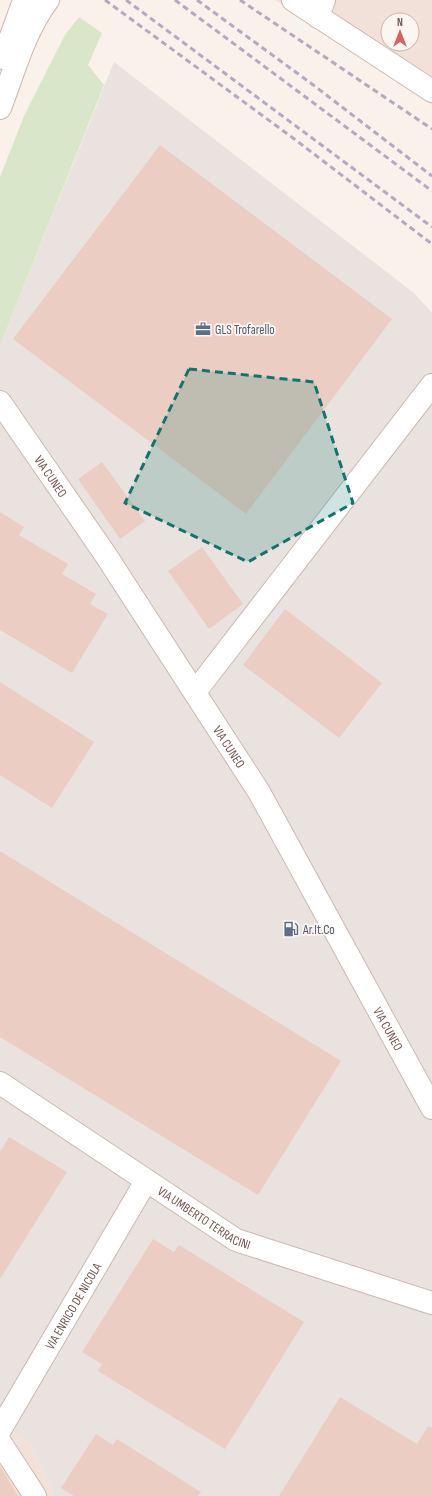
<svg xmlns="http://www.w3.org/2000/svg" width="432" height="1496" font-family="'Sofia Sans Condensed',sans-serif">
<rect width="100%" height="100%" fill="#faf1ea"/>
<!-- residential -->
<path fill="#f1e1d9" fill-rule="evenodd" d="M 275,0 L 432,0 L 432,105 ZM 388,20 L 412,20 L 412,44 L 388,44 Z
M 0,1420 L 30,1444 L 54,1496 L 0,1496 Z"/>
<!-- industrial -->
<path fill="#eae2df" d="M 114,62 L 414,293 L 432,313 L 432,1496 L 54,1496 L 30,1444 L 0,1420 L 0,343 L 1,343 Z"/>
<!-- green -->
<path fill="#dae6c9" d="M 79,17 L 102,33 L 88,65 L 104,85 L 1,343 L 0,343 L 0,177 L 24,116 L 65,35 Z"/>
<!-- building -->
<path fill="#eccdc4" d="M 160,145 L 392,319 L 246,514 L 13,339 Z
M 102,462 L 145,521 L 120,539 L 78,479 Z
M 0,512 L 24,527 L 19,535 L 68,564 L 62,574 L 96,594 L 90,604 L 108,614 L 72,673 L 0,630 Z
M 202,547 L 243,604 L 209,629 L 168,571 Z
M 285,609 L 382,683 L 339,738 L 243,665 Z
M 0,682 L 94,742 L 52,808 L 0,775 Z
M 0,851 L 341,1061 L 258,1195 L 0,1037 Z
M 9,1137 L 67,1172 L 0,1279 L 0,1152 Z
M 153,1239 L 174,1252 L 179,1245 L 304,1322 L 225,1449 L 98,1371 L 102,1364 L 82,1352 Z
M 340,1397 L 417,1444 L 428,1426 L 432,1428 L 432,1496 L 279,1496 Z
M 96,1434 L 113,1445 L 117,1439 L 201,1492 L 198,1496 L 74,1496 L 61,1488 Z
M 0,1466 L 18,1496 L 0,1496 Z"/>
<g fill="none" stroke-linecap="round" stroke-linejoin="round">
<!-- minor casing -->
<g stroke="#cbb8b1" stroke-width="24">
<g id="minor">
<path d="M 293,0 L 432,91"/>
<path d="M 318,17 L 324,0"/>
<path d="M 3,58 L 22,6 L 26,0"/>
<path d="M 0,108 C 14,72 24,32 48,0"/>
<path id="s1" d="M 0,402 L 105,554 L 259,792 L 432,1108"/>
<path d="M 195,692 L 432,385"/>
<path id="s2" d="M 0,1083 L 236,1240 L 432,1303"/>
<path id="s3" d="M 0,1430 L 146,1181"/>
<path d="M 0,1442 L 35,1496"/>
</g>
</g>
<!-- minor -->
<use href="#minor" stroke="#fff" stroke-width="22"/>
<!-- rail -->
<path stroke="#b2a9c3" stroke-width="3" stroke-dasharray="6 4" stroke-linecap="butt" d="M 105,0 L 293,138 L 432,244
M 126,0 L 432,227
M 175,0 L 432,191
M 197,0 L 312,84 L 432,176
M 240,0 L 432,129"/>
</g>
<!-- marked area -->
<path fill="#0f766e" fill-opacity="0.2" stroke="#0f766e" stroke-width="3" stroke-dasharray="8 5" stroke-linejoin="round" d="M 189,369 L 314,382 L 353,503 L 248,562 L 125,503 Z"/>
<!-- icons -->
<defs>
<g id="office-bare" transform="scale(1.2)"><path d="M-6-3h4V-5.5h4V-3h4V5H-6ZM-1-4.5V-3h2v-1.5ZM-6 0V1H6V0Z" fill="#5c6f8a" stroke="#fdf5f0" stroke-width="2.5" paint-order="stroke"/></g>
<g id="fuel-bare" transform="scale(1.2)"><path d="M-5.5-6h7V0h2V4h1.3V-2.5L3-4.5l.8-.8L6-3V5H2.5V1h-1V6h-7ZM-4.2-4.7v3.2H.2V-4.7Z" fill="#5c6f8a" stroke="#fdf5f0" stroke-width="2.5" paint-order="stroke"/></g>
</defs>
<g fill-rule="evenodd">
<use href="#office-bare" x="203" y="329"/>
<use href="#fuel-bare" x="291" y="929"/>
</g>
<g text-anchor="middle" stroke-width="3.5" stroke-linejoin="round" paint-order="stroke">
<!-- service labels -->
<g font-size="13" fill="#4e5e75" stroke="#fdf5f0" text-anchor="start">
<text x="215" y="334">GLS Trofarello</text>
<text x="303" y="934">Ar.It.Co</text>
</g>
<!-- street labels -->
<g font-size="13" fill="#725650" stroke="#fdf5f0">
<text dy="5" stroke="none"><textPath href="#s1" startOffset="90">VIA CUNEO</textPath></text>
<text dy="5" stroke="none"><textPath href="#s1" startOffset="414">VIA CUNEO</textPath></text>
<text dy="5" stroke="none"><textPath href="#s1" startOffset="738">VIA CUNEO</textPath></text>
<text dy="5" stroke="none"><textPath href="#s2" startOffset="245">VIA UMBERTO TERRACINI</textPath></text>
<text dy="5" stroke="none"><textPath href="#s3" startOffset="144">VIA ENRICO DE NICOLA</textPath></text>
</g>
</g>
<!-- north arrow -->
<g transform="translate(400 32)"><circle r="19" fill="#fdf5f0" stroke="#c5b5b0"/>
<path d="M0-3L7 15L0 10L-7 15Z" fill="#d4635e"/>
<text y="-6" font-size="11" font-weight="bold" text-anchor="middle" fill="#725650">N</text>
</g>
</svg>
